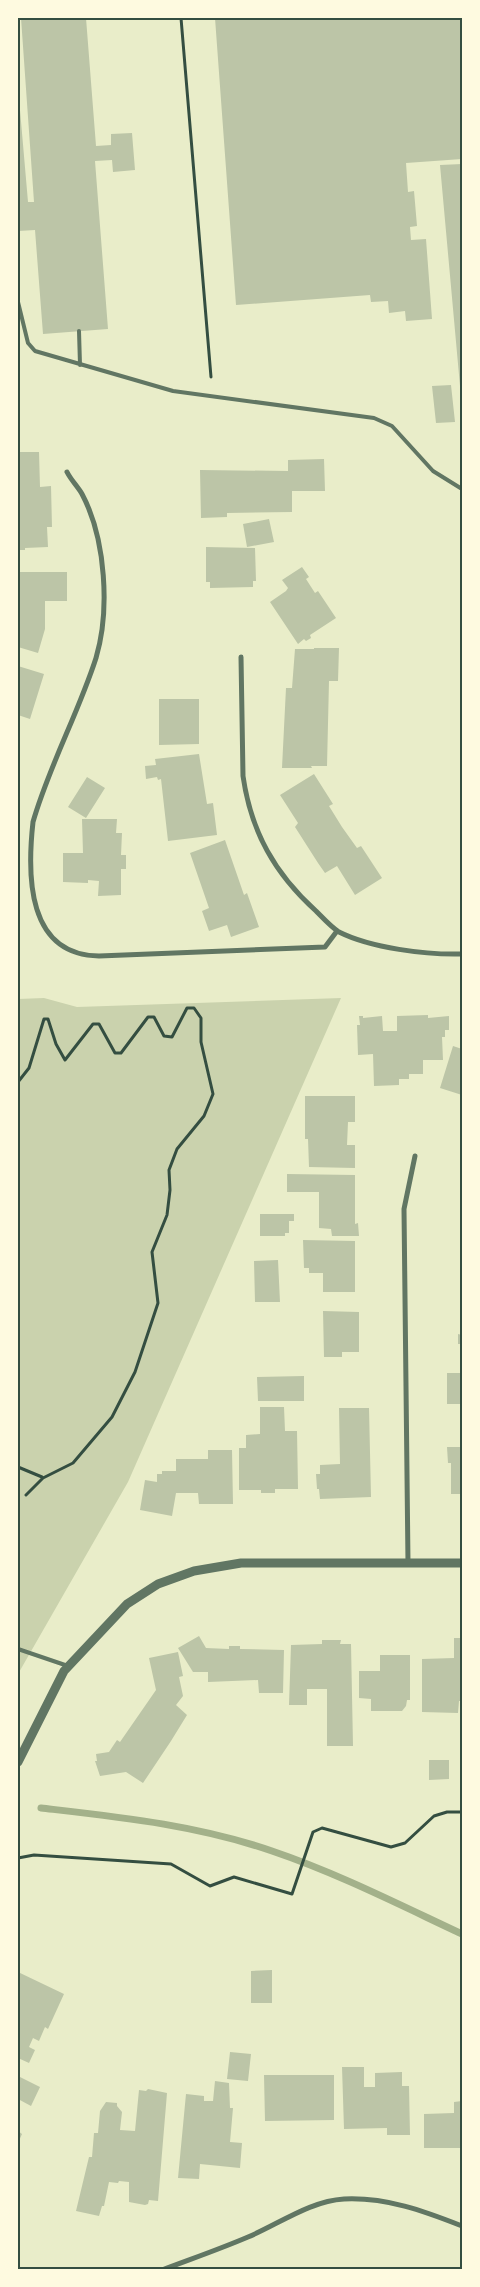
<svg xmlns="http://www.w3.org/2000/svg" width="480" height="2287" font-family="'Roboto Condensed',sans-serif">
<rect width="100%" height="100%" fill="#e9edc9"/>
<!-- green -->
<path fill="#cad2ad" d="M 44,998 L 77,1007 L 341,998 L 128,1482 L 18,1674 L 18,999 Z"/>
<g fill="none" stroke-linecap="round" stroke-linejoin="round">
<!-- stream -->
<path stroke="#a3b18a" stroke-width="7" d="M 41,1808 C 119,1817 197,1825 272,1851 C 337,1873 400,1905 462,1934"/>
</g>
<!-- building -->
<path fill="#bcc5a7" d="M 21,18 L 86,18 L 96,146 L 111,145 L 111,134 L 132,133 L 135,170 L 113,172 L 112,160 L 95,161 L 108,329 L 43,334 L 35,230 L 18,231 L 18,87 L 28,202 L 34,202 Z
M 215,18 L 462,18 L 462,159 L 406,163 L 408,192 L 414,191 L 417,226 L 410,227 L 411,240 L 426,239 L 432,319 L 406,321 L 405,311 L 389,313 L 388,301 L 371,302 L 370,295 L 236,305 Z
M 462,164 L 462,397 L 461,397 L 440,165 Z
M 451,385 L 455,422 L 436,423 L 432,386 Z
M 18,452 L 39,452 L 40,487 L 51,486 L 52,527 L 47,527 L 48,547 L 25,548 L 25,550 L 18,550 Z
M 324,459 L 325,491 L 292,491 L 292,512 L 227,513 L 227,517 L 201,518 L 200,470 L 288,471 L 288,460 Z
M 269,519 L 274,542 L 247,547 L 243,524 Z
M 206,547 L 255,548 L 256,581 L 253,581 L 253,587 L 210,588 L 210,582 L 206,582 Z
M 302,567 L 309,577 L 306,579 L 315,593 L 318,591 L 336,618 L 310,635 L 311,638 L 306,641 L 304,639 L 298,644 L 270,602 L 286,591 L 288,588 L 282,580 Z
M 18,572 L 67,572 L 67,601 L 45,601 L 45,629 L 38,653 L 18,647 Z
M 314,648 L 339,648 L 338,681 L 329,681 L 327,766 L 311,766 L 312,768 L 282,768 L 286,688 L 292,688 L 295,649 L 314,649 Z
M 18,666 L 44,674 L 30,719 L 18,715 Z
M 159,699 L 199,699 L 199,744 L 159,745 Z
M 199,754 L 207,804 L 213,803 L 217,835 L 168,841 L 161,779 L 158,780 L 157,777 L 146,779 L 145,766 L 156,765 L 155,759 Z
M 314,774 L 333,804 L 329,806 L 342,827 L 357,848 L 361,846 L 382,878 L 355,895 L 337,866 L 325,873 L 318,863 L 295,827 L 298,823 L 280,795 Z
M 87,777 L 105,788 L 86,818 L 68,807 Z
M 82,819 L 117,819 L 116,833 L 122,833 L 121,855 L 126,855 L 126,869 L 121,869 L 121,895 L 98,896 L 99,881 L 88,880 L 88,883 L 63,882 L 63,853 L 83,853 Z
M 225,840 L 244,895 L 247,893 L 259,927 L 231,937 L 227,925 L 209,931 L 202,911 L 209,908 L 190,853 Z
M 428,1015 L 428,1018 L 449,1016 L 449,1030 L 445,1030 L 445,1037 L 442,1037 L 443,1060 L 423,1060 L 423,1074 L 409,1074 L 409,1079 L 399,1079 L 399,1085 L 374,1086 L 373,1054 L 358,1055 L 357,1025 L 360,1025 L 359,1016 L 363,1016 L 363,1018 L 382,1016 L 383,1031 L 397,1031 L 397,1016 Z
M 453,1046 L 462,1049 L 462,1095 L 440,1088 Z
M 305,1096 L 355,1096 L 355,1122 L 348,1122 L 347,1145 L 355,1145 L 355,1168 L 309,1167 L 308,1139 L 305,1139 Z
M 287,1174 L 355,1175 L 355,1224 L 358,1223 L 359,1236 L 332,1236 L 331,1229 L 319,1228 L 319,1192 L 287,1192 Z
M 260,1214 L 294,1214 L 294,1221 L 289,1221 L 289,1233 L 285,1233 L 285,1236 L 260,1236 Z
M 303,1240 L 355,1241 L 355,1292 L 323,1292 L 323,1273 L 309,1273 L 309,1268 L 304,1268 Z
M 278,1260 L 280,1302 L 255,1302 L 254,1261 Z
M 323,1311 L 359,1312 L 359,1352 L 342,1352 L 342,1357 L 324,1357 Z
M 458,1334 L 462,1335 L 462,1344 L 458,1344 Z
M 447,1373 L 462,1373 L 462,1404 L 447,1404 Z
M 304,1376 L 304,1401 L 258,1401 L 257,1377 Z
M 260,1407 L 284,1407 L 285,1431 L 297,1431 L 298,1489 L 275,1489 L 275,1493 L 261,1493 L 261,1490 L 239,1490 L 239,1448 L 246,1448 L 246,1435 L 260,1434 Z
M 339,1408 L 369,1408 L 371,1497 L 320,1499 L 319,1489 L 317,1489 L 316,1474 L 320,1474 L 320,1465 L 340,1464 Z
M 447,1447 L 462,1447 L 461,1494 L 451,1494 L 451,1463 L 448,1463 Z
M 208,1450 L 232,1450 L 233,1504 L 199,1504 L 198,1493 L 176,1493 L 172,1516 L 140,1510 L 145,1480 L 157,1482 L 157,1474 L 162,1474 L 162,1471 L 176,1471 L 176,1459 L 208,1459 Z
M 199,1636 L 206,1648 L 229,1649 L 229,1646 L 240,1646 L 240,1649 L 284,1650 L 283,1693 L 259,1693 L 258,1680 L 208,1682 L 208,1672 L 193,1672 L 178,1648 Z
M 454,1638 L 462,1638 L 462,1701 L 459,1701 L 458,1713 L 422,1712 L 422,1659 L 454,1658 Z
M 322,1640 L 341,1640 L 340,1644 L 351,1644 L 353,1746 L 327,1746 L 327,1689 L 307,1689 L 307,1705 L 289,1705 L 291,1645 L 322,1644 Z
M 178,1652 L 183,1676 L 179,1677 L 183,1696 L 176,1705 L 187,1715 L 171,1741 L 143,1783 L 126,1772 L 100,1776 L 95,1761 L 97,1761 L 96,1754 L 109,1752 L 117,1740 L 120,1742 L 156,1690 L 149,1658 Z
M 380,1655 L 410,1655 L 410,1700 L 407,1700 L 406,1706 L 402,1711 L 371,1711 L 371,1699 L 359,1698 L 359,1671 L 380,1671 Z
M 429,1760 L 449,1760 L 449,1779 L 429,1780 Z
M 272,1970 L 272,2003 L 251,2003 L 251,1971 Z
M 18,1972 L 64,1994 L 48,2029 L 45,2027 L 39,2041 L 33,2038 L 29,2047 L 35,2050 L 29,2063 L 18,2058 L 18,1999 L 19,1995 L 18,1995 Z
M 230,2052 L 251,2054 L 248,2081 L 227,2079 Z
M 342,2067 L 364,2067 L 364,2087 L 375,2087 L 375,2073 L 402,2072 L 402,2086 L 409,2086 L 410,2135 L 387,2135 L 387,2128 L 344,2129 Z
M 264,2075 L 334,2075 L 334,2120 L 265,2121 Z
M 18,2076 L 40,2087 L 31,2106 L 18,2099 Z
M 215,2081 L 229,2083 L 230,2108 L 233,2108 L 230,2142 L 242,2143 L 240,2168 L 200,2164 L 199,2179 L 178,2178 L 186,2094 L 204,2096 L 204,2101 L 213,2101 Z
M 148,2089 L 167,2093 L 158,2201 L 149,2200 L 148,2204 L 145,2205 L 129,2202 L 129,2182 L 119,2181 L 118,2183 L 109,2182 L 104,2206 L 102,2206 L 99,2216 L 76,2211 L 89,2157 L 92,2157 L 94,2133 L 98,2133 L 100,2111 L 106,2102 L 117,2103 L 117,2106 L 122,2112 L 120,2130 L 135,2131 L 139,2090 L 146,2091 Z
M 462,2101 L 461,2148 L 424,2148 L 424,2114 L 454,2113 L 454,2102 Z
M 18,2131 L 22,2134 L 18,2143 Z"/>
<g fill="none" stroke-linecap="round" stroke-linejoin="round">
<!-- path -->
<path stroke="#344e41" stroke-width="3" d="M 181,18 L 211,377
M 18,1082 L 29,1068 L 44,1019 L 48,1019 L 56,1044 L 65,1060 L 93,1024 L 99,1024 L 115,1053 L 121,1053 L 148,1017 L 154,1017 L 164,1036 L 172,1037 L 187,1008 L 194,1008 L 201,1018 L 201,1042 L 213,1094 L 204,1116 L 177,1149 L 169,1170 L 170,1190 L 167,1215 L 152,1252 L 158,1303 L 135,1372 L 112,1417 L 73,1463 L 43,1478 L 26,1495
M 18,1467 L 42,1477
M 18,1858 L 34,1855 L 171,1864 L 210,1886 L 234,1877 L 292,1894 L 313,1832 L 322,1828 L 391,1847 L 405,1843 L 434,1816 L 447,1812 L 462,1812"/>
<!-- service -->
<path stroke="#617663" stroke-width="4" d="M 18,302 L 28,343 L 35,351 L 173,391 L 374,418 L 392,426 L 433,471 L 462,489
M 79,331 L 80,365
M 18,1649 L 68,1666"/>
<!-- minor -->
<path stroke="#617663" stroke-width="5" d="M 67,472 C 71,480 78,487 82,494 C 106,539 110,611 96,658 C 78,714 49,766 33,822 C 27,876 27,955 99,956 L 325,947 L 337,931
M 241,657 L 243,776 C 251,832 275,874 316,911 C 323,918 331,927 339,932 C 371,948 426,955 462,954
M 408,1563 L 404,1209 L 415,1156
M 162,2270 C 191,2259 220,2249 248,2237 C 279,2224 310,2201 344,2199 C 386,2197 424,2211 462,2226"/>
<!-- tertiary -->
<path stroke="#617663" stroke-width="9" d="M 18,1762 L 64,1671 L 127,1604 L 158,1584 L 194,1571 L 241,1563 L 462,1563"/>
</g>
<!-- border -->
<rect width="480" height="2287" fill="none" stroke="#fefae0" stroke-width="38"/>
<rect x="19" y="19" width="442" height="2249" fill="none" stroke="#344e41" stroke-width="2"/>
</svg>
